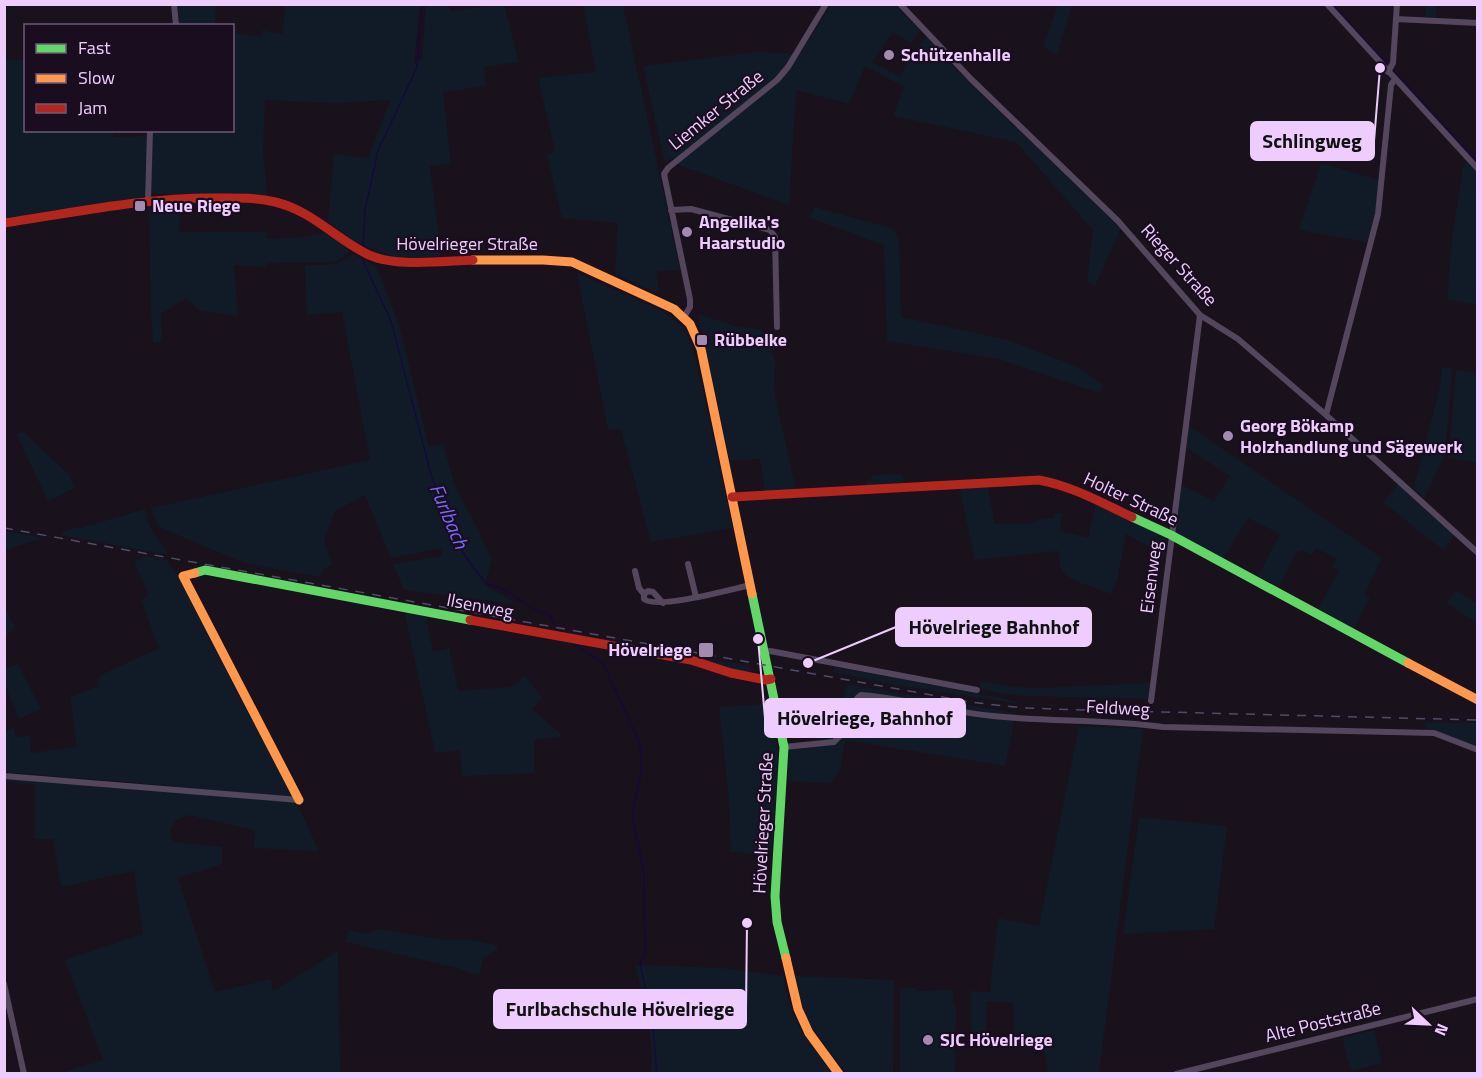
<svg xmlns="http://www.w3.org/2000/svg" width="1482" height="1078" font-family="'Titillium Web',sans-serif">
<rect width="100%" height="100%" fill="#19111c"/>
<!-- green -->
<path fill="#111b28" d="M 177,5 L 216,5 L 215,25 L 219,25 L 178,25 Z
M 286,5 L 420,5 L 414,64 L 422,59 L 426,5 L 449,5 L 450,11 L 504,5 L 519,62 L 484,67 L 486,86 L 443,92 L 451,164 L 430,166 L 441,256 C 428,256 412,259 399,257 C 373,253 348,238 328,222 L 334,154 L 368,158 L 390,100 L 337,103 L 265,100 L 263,151 L 267,195 L 156,194 L 151,192 L 153,131 L 232,130 L 233,27 L 236,28 L 236,33 L 261,37 L 262,30 L 282,34 Z
M 583,5 L 623,5 L 680,270 L 656,271 L 659,294 L 615,274 L 618,223 L 562,218 L 547,155 L 555,151 L 538,78 L 596,72 Z
M 831,5 L 895,5 L 920,30 L 911,43 L 893,32 L 872,62 L 899,76 L 927,35 L 956,70 L 1121,228 L 1095,286 L 1087,281 L 1093,230 L 1016,142 L 893,116 L 904,87 L 865,66 L 849,104 L 796,90 L 789,205 L 676,164 L 672,158 L 665,163 L 643,66 L 759,52 L 800,54 Z
M 1058,5 L 1072,5 L 1057,55 L 1043,46 Z
M 1426,5 L 1437,5 L 1436,19 L 1425,18 Z
M 5,60 L 25,60 L 26,130 L 113,130 L 113,137 L 147,136 L 145,195 L 142,198 L 5,220 Z
M 1466,161 L 1477,173 L 1477,305 L 1447,299 L 1452,238 L 1463,168 Z
M 1321,163 L 1379,180 L 1375,214 L 1367,242 L 1299,230 Z
M 152,206 L 180,206 L 179,232 L 267,232 L 267,239 L 296,238 L 324,233 L 350,250 L 342,258 L 335,262 L 267,263 L 266,267 L 234,265 L 238,316 L 200,311 L 186,298 L 161,314 L 162,342 L 153,343 L 151,312 L 149,208 Z
M 814,207 L 892,228 L 899,239 L 901,317 L 1008,340 L 1080,368 L 1103,385 L 1099,393 L 999,359 L 887,341 L 884,245 L 810,218 Z
M 353,254 L 377,267 L 400,328 L 429,447 L 443,444 L 455,486 L 479,531 L 482,540 L 492,559 L 485,585 L 514,602 L 513,604 L 404,590 L 393,564 L 442,556 L 441,548 L 391,558 L 365,495 L 335,511 L 324,539 L 332,565 L 323,569 L 320,577 L 245,563 L 158,527 L 151,508 L 370,460 L 342,312 L 307,315 L 305,265 C 326,265 337,267 353,254 Z
M 577,273 L 659,309 L 680,324 L 686,331 L 696,360 L 733,528 L 651,542 L 621,430 L 608,429 Z
M 698,314 L 738,327 L 761,329 L 775,360 L 774,392 L 796,489 L 765,492 L 760,459 L 730,461 Z
M 1442,367 L 1452,369 L 1445,454 L 1425,497 L 1423,497 L 1414,488 L 1441,382 Z
M 1456,370 L 1477,373 L 1477,462 L 1447,458 L 1449,453 Z
M 1189,426 L 1382,558 L 1364,595 L 1370,598 L 1354,628 L 1318,609 L 1339,570 L 1332,567 L 1336,558 L 1315,548 L 1312,555 L 1301,550 L 1296,553 L 1279,587 L 1258,576 L 1280,534 L 1248,518 L 1223,559 L 1174,532 L 1180,484 L 1214,501 L 1230,476 L 1186,448 Z
M 24,432 L 70,476 L 75,488 L 48,501 L 16,434 Z
M 902,474 L 905,484 L 866,487 L 866,483 L 874,475 Z
M 1399,483 L 1455,534 L 1443,550 L 1383,502 Z
M 987,484 L 995,524 L 1023,524 L 1036,522 L 1038,519 L 1054,518 L 1054,513 L 1062,513 L 1060,531 L 1088,538 L 1096,503 L 1167,537 L 1164,555 L 1126,534 L 1117,580 L 1111,594 C 1096,586 1065,583 1060,566 C 1059,562 1059,556 1059,551 L 975,560 L 959,487 Z
M 145,509 L 149,525 L 168,555 L 61,535 L 62,533 L 76,527 L 81,528 Z
M 4,531 L 5,531 L 43,538 L 5,550 Z
M 144,556 L 168,560 L 169,565 L 180,578 L 240,698 L 295,799 L 319,851 L 254,848 L 255,830 L 188,815 L 175,821 L 170,831 L 173,842 L 222,847 L 222,864 L 178,878 L 215,992 L 271,979 L 273,991 L 338,951 L 340,1073 L 61,1073 L 103,1060 L 65,960 L 143,934 L 134,871 L 61,887 L 53,839 L 35,839 L 35,784 L 5,782 L 4,778 L 175,792 L 175,786 L 4,772 L 5,732 L 14,727 L 16,737 L 30,736 L 31,753 L 77,747 L 70,697 L 98,686 L 97,682 L 101,675 L 159,648 L 141,600 L 149,595 L 134,562 Z
M 1456,590 L 1477,604 L 1477,623 L 1447,603 Z
M 4,606 L 15,627 L 5,637 L 4,637 Z
M 404,610 L 425,614 L 433,652 L 449,648 L 458,691 L 511,687 L 525,676 L 542,698 L 532,709 L 563,736 L 534,740 L 534,773 L 462,776 L 460,750 L 435,753 Z
M 563,632 L 751,666 L 749,674 L 567,637 Z
M 18,664 L 41,709 L 19,719 L 5,685 L 5,669 Z
M 835,667 L 1002,698 L 1026,705 L 890,684 L 833,672 Z
M 982,681 L 1013,687 L 1040,688 L 1150,683 L 1148,699 L 1025,696 L 1004,694 L 979,688 Z
M 847,684 L 1016,713 L 1005,766 L 845,740 L 840,770 L 831,783 L 789,781 L 786,744 L 827,739 L 820,698 L 843,700 Z
M 770,704 L 777,746 L 778,764 L 771,855 L 731,852 L 729,799 L 719,707 Z
M 1425,722 L 1477,723 L 1477,749 L 1425,727 Z
M 1079,726 L 1143,729 L 1099,1073 L 1048,1073 L 1044,1049 L 1014,1046 L 1013,1003 L 987,1001 L 986,1038 L 971,1038 L 971,991 L 990,992 L 998,918 L 1039,926 Z
M 1139,817 L 1227,826 L 1214,929 L 1123,934 Z
M 379,929 L 438,939 L 457,940 L 468,939 L 500,946 L 483,959 L 479,976 L 457,968 L 346,942 L 348,930 L 369,934 Z
M 635,965 L 722,968 L 783,976 L 790,1005 L 799,1027 L 832,1073 L 651,1073 C 654,1036 644,1001 635,965 Z
M 794,976 L 894,980 L 893,1073 L 846,1073 L 809,1023 L 802,1006 Z
M 900,988 L 916,988 L 916,991 L 953,990 L 953,1005 L 956,1005 L 955,1073 L 900,1073 Z
M 1374,1030 L 1382,1063 L 1351,1071 L 1342,1038 Z"/>
<g fill="none" stroke-linecap="round" stroke-linejoin="round">
<!-- stream -->
<path stroke="#140b39" stroke-width="1.5" d="M 1332,4 L 1388,65
M 1395,72 L 1478,162
M 363,247 L 365,210 L 378,151 L 417,67 L 422,4
M 363,255 L 363,261 L 391,321 L 432,478 L 447,508 L 459,546 L 473,567 L 486,583 L 507,591 L 531,608 L 550,615 L 558,631 L 562,634
M 574,644 L 603,663 L 638,739 L 641,751 L 641,773 L 632,815 L 644,873 L 645,953 L 640,964 L 652,1018 L 657,1074"/>
<!-- street -->
<path stroke="#54465d" stroke-width="6" d="M 174,4 L 176,26
M 900,4 L 971,79 L 1118,221 L 1200,315 L 1238,339 L 1326,415 L 1478,553
M 1327,4 L 1478,169
M 1396,19 L 1478,23
M 1388,72 L 1393,63 L 1397,4
M 148,201 L 150,130
M 671,210 L 691,209 L 770,230 L 775,237 L 777,327
M 684,317 L 690,307 L 690,299 L 664,174 L 668,168 L 777,80 L 788,67 L 826,4
M 1326,415 L 1378,214 L 1391,85 L 1395,79
M 688,564 L 696,597
M 635,571 L 639,588 L 644,594
M 663,603 L 653,592 L 648,591 L 644,594 L 644,599 C 658,610 731,589 751,585
M 765,652 L 770,651 L 977,690
M 1151,701 L 1200,315
M 784,747 L 834,742 C 850,728 846,706 861,695 C 905,698 948,712 993,716 C 1050,722 1107,719 1163,727 L 1434,733 L 1478,750
M 4,776 L 299,800
M 4,984 L 24,1074
M 1176,1074 L 1478,999"/>
<!-- fast -->
<path stroke="#63d668" stroke-width="9" d="M 1132,517 L 1171,535 L 1408,663
M 195,573 L 205,570 L 470,620
M 752,594 L 784,747 L 775,896 L 777,922 L 786,958"/>
<!-- slow -->
<path stroke="#ff974d" stroke-width="9" d="M 473,260 L 543,260 L 572,262 L 674,309 L 690,324 L 701,349 L 752,594
M 195,573 L 183,576 L 299,800
M 1408,663 L 1478,700
M 786,958 L 798,1009 L 809,1033 L 839,1074"/>
<!-- jam -->
<path stroke="#b3261e" stroke-width="9" d="M 4,223 C 73,213 142,198 211,198 C 232,198 254,197 275,202 C 310,210 334,237 365,253 C 392,268 442,261 473,260
M 732,497 L 1039,480 C 1072,486 1102,503 1132,517
M 470,620 L 691,660 L 731,673 L 766,680 L 771,679"/>
<!-- rail -->
<path stroke="#4d4d6a" stroke-width="1.5" stroke-dasharray="9 8" stroke-linecap="butt" d="M 4,528 L 970,702 L 1023,708 L 1086,710 L 1478,720"/>
</g>
<!-- markers -->
<g fill="#a38baf" stroke="#1b0d20" stroke-width="2">
<circle cx="889" cy="55" r="6"/>
<rect x="134" y="200" width="12" height="12" rx="3"/>
<circle cx="687" cy="232" r="6"/>
<rect x="696" y="334" width="12" height="12" rx="3"/>
<circle cx="1228" cy="436" r="6"/>
<rect x="698" y="642" width="16" height="16" rx="3"/>
<circle cx="928" cy="1040" r="6"/>
</g>
<g text-anchor="middle" stroke-width="4.5" stroke-linejoin="round" paint-order="stroke">
<!-- poi labels -->
<g font-size="18" font-weight="bold" fill="#eecdfe" stroke="#1b0d20" text-anchor="start">
<text x="901" y="61">Schützenhalle</text>
<text x="152" y="212">Neue Riege</text>
<text x="699" y="228">Angelika's<tspan x="699" dy="21">Haarstudio</tspan></text>
<text x="714" y="346">Rübbelke</text>
<text x="1240" y="432">Georg Bökamp<tspan x="1240" dy="21">Holzhandlung und Sägewerk</tspan></text>
<text x="692" y="656" text-anchor="end">Hövelriege</text>
<text x="940" y="1046">SJC Hövelriege</text>
</g>
<!-- street labels -->
<g font-size="18" fill="#eecdfe" stroke="#1b0d20">
<text transform="translate(716 110) rotate(-39)" y="6">Liemker Straße</text>
<text x="467" y="250">Hövelrieger Straße</text>
<text transform="translate(1179 265) rotate(48)" y="6">Rieger Straße</text>
<text transform="translate(1131 499) rotate(25)" y="6">Holter Straße</text>
<text transform="translate(1151 577) rotate(-83)" y="6">Eisenweg</text>
<text transform="translate(480 606) rotate(11)" y="6">Ilsenweg</text>
<text transform="translate(1118 708) rotate(3)" y="6">Feldweg</text>
<text transform="translate(763 823) rotate(-87)" y="6">Hövelrieger Straße</text>
<text transform="translate(1323 1022) rotate(-14)" y="6">Alte Poststraße</text>
</g>
<!-- water labels -->
<g font-size="20" font-style="italic" fill="#716dfc" stroke="#1b0d20">
<text transform="translate(449 516) rotate(67)" y="7">Furlbach</text>
</g>
</g>
<!-- callouts -->
<path fill="none" stroke="#eecdfe" stroke-width="2" d="M1380 68L1374 141M808 663L896 627M758 639L765 718M747 923L746 1009"/>
<g fill="#eecdfe" stroke="#1b0d20" stroke-width="2">
<circle cx="1380" cy="68" r="6"/>
<circle cx="808" cy="663" r="6"/>
<circle cx="758" cy="639" r="6"/>
<circle cx="747" cy="923" r="6"/>
</g>
<g fill="#eecdfe" stroke="#eecdfe" stroke-width="2">
<rect x="1251" y="122" width="123" height="38" rx="6"/>
<rect x="896" y="608" width="195" height="38" rx="6"/>
<rect x="765" y="699" width="200" height="38" rx="6"/>
<rect x="494" y="990" width="252" height="38" rx="6"/>
</g>
<g font-size="20" text-anchor="middle" font-weight="bold" fill="#111">
<text x="1312" y="148">Schlingweg</text>
<text x="994" y="634">Hövelriege Bahnhof</text>
<text x="865" y="725">Hövelriege, Bahnhof</text>
<text x="620" y="1016">Furlbachschule Hövelriege</text>
</g>
<!-- border -->
<rect width="1482" height="1078" fill="none" stroke="#eecdfe" stroke-width="12"/>
<!-- legend -->
<rect x="24" y="24" width="210" height="108" fill="#1b0d20" stroke="#6f5a79" stroke-width="1.5"/>
<rect x="36" y="44" width="30" height="9" fill="#63d668" stroke="#6f5a79" stroke-width="1.5"/>
<text x="78" y="54" font-size="18" fill="#eecdfe">Fast</text>
<rect x="36" y="74" width="30" height="9" fill="#ff974d" stroke="#6f5a79" stroke-width="1.5"/>
<text x="78" y="84" font-size="18" fill="#eecdfe">Slow</text>
<rect x="36" y="104" width="30" height="9" fill="#b3261e" stroke="#6f5a79" stroke-width="1.5"/>
<text x="78" y="114" font-size="18" fill="#eecdfe">Jam</text>
<!-- north arrow -->
<g transform="translate(1428 1024) rotate(113)" stroke="#1b0d20" stroke-width="4.5" paint-order="stroke">
<path d="M0-4.5L10 22L0 15L-10 22Z" fill="#eecdfe"/>
<text y="-9" font-size="16" font-weight="bold" text-anchor="middle" fill="#eecdfe">N</text>
</g>
</svg>
